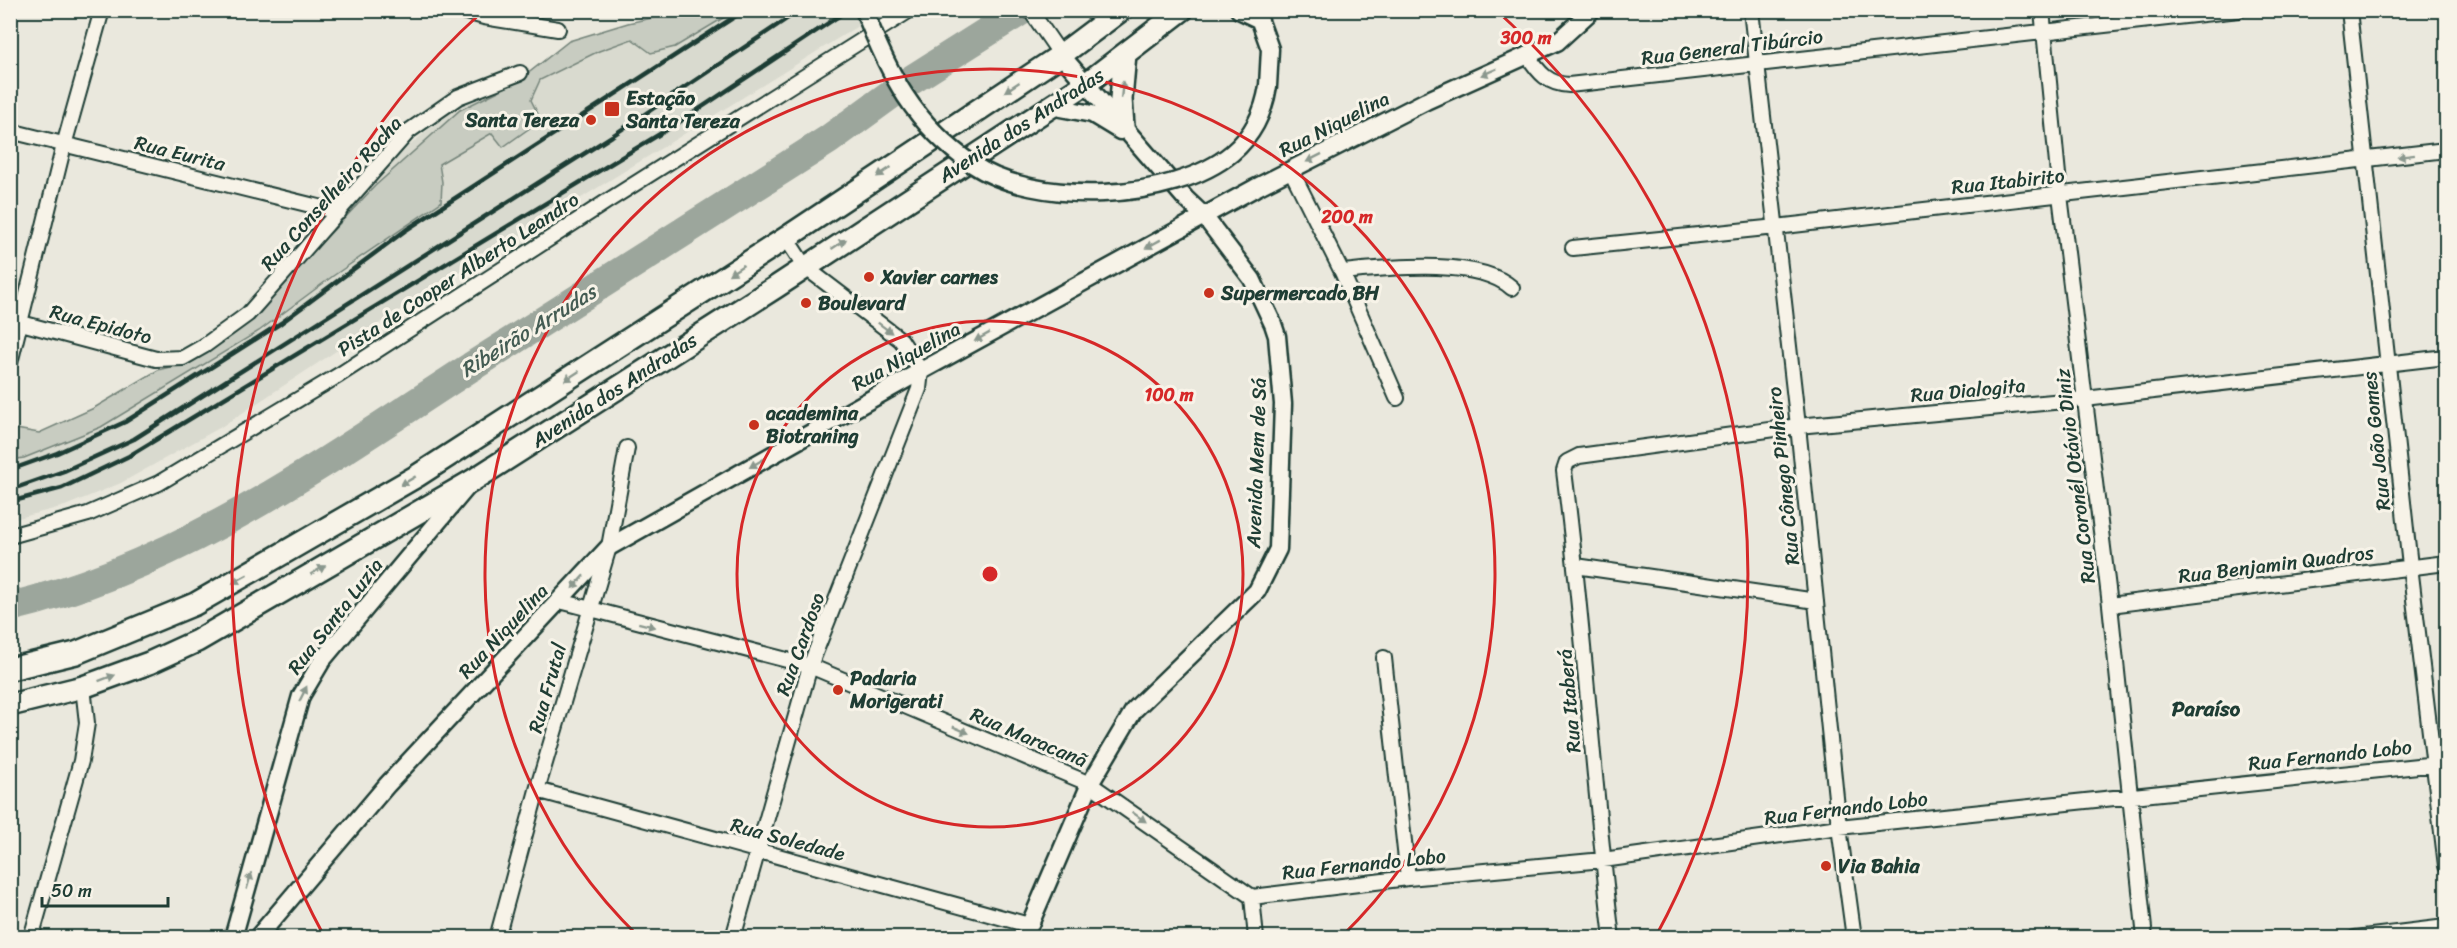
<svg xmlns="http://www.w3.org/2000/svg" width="2457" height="948" font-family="Sriracha,sans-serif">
<rect width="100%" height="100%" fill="#eae8dd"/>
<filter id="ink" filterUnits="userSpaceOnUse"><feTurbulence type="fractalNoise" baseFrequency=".0167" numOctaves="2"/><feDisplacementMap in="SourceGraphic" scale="12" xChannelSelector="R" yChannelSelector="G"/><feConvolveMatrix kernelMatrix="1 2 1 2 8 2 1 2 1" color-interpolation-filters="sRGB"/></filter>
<g filter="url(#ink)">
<!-- built -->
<path fill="#d9dacf" d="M 679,11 L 882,11 L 362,334 L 221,427 L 121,483 L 65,506 L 11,520 L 11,433 L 34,439 L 193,366 L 320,250 L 343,217 L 375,180 L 408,147 L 458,104 L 635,27 Z"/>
<!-- green -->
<path fill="#c8ccc1" stroke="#74847a" stroke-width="1.5" d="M 684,11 L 735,11 L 675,47 L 651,53 L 632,39 L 599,51 L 540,80 L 531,100 L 541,120 L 503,147 L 492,133 L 439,164 L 442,182 L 441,202 L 333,276 L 259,331 L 101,427 L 24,458 L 11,460 L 10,428 L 39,433 L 94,408 L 158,370 L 189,362 L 219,343 L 257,311 L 375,186 L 460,110 L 517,82 L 569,41 L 628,23 Z"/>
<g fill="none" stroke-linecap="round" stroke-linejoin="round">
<!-- river -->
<path stroke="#9ca69c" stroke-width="30" d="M 10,607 C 181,566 326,461 471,367 C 590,291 709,215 828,140 L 905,84 L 1022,10"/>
<!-- minor casing -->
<g stroke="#1f3d34" stroke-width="18">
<path id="minor" d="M 459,10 L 484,17 L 558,29
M 1030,10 L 1061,55
M 1751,10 L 1798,426 L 1839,827 L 1854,938
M 2042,10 L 2060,195 L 2110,605 L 2145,938
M 2349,10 L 2410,566 L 2446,866
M 1528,56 C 1539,73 1548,84 1569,85 L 2239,10
M 10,131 L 339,212
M 1291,170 L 1342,272 L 1397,398
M 1573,248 L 1776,227 L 2446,150
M 1342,272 C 1386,268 1478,257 1512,288
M 10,320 L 156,359 L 183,358 L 204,346 L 248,314 L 409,131 L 458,97 L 520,73
M 10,363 L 64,145 L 102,10
M 10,536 L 88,514 L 159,483 L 339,375 L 606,202 L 910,10
M 1576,566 L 1816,601
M 560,601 L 810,666 L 1090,784 L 1252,897
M 2110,605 L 2446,563
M 1384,658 L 1408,878
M 537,790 L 1029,925
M 1252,897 L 1408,878 L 1603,860 L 1839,827 L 2446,763
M 1252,897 L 1256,938
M 31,938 L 81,761 L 87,723 L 83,687
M 497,938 L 537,790 L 609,547 L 627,448
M 733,938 L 810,666 L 919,389 L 921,371 L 901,340 L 805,267 L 786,238
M 1612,938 C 1593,782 1584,626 1564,471 L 1567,462 L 1579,456 L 1798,426 L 2085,399 L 2446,357
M 2355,938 L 2446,927"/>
</g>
<!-- tertiary casing -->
<g stroke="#1f3d34" stroke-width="21">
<path id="tertiary" d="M 1239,10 L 1258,19
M 1256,10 L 1270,49 L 1268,86
M 1050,106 L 1092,114 L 1120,131
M 233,938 L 301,696 L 323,659 L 467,487
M 257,938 L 387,785 L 609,547 L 921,371 L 1255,188 L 1426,101 L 1557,42 L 1592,10
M 1024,938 L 1090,784 L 1134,710 L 1257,591 L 1278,549 L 1283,404 L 1277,336 L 1273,324 L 1252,279 L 1204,216 L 1185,198 L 1061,55"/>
</g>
<!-- primary casing -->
<g stroke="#1f3d34" stroke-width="26">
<path id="primary" d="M 1123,126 L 1121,99 L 1125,54
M 10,669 L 76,653 L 195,604 L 417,476 L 786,238 L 1061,55 L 1121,10
M 10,705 L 83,687 L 149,663 L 197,641 L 472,481 L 776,287 L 1087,83 L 1182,10"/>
</g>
<!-- minor -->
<use href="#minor" stroke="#f7f3e8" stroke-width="14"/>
<!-- tertiary -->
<use href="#tertiary" stroke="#f7f3e8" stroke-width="16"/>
<!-- primary -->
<use href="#primary" stroke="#f7f3e8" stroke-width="21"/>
<!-- rail -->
<path stroke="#1f3d34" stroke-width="4.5" d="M 10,470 L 57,453 L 125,422 L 281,323 L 406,230 L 745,10
M 10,490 L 64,471 L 134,439 L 612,136 L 800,10
M 10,502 L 62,488 L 129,456 L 678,123 L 848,10"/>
<!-- tertiary-bridge casing -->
<g stroke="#1f3d34" stroke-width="21" stroke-linecap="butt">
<path id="tertiary-bridge" d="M 864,10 C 889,75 914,124 972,164 C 1035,207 1173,202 1232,153 C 1252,136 1264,112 1268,86"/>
</g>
<!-- tertiary-bridge -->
<use href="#tertiary-bridge" stroke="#f7f3e8" stroke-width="16"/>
</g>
<!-- one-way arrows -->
<defs><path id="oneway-solid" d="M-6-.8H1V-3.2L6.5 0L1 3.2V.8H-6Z" transform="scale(1.5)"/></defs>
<g fill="#8b988e">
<use href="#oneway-solid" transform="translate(1489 72) rotate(157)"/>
<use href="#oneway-solid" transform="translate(1012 87) rotate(147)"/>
<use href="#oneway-solid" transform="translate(1122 90) rotate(-84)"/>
<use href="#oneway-solid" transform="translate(2406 156) rotate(173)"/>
<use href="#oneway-solid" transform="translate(1314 158) rotate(153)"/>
<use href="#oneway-solid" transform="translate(884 172) rotate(146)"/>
<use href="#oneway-solid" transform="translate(839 244) rotate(-33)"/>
<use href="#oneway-solid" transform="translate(1153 244) rotate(151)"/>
<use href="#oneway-solid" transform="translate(736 270) rotate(147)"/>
<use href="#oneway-solid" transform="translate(885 328) rotate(37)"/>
<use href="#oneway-solid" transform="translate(982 337) rotate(151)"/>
<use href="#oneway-solid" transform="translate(572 376) rotate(147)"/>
<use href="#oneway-solid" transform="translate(757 463) rotate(150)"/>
<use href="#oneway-solid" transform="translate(408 481) rotate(149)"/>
<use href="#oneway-solid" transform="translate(318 570) rotate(-30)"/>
<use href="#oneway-solid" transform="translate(240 579) rotate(151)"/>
<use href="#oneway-solid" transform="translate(578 582) rotate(132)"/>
<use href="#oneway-solid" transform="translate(647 625) rotate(14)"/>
<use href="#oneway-solid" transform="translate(107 678) rotate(-20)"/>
<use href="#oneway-solid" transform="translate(303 694) rotate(-64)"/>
<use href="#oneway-solid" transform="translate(961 730) rotate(23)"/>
<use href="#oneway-solid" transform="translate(1139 817) rotate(35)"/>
<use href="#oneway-solid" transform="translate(249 881) rotate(-74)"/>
</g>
</g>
<!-- distance rings -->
<g fill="none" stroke="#d62828" stroke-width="3">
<circle cx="990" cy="574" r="253"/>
<path d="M639 937A505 505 0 1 1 1341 937"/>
<path d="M324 936A758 758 0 0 1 483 11M1497 11A758 758 0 0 1 1656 936"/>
</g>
<!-- markers -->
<g fill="#c8321e" stroke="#f7f3e8" stroke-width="2">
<rect x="604" y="101" width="16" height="16" rx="3"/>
<circle cx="591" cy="120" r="6"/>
<circle cx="869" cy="277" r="6"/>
<circle cx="1209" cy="293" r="6"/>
<circle cx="806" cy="303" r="6"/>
<circle cx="754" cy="425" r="6"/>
<circle cx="838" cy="690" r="6"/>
<circle cx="1826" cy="866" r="6"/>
</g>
<g text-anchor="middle" stroke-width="6" stroke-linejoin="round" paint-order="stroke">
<!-- street labels -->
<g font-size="20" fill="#1f3d34" stroke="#f7f3e8">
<text transform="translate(1732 47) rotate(-7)" y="7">Rua General Tibúrcio</text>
<text transform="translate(1334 124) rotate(-27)" y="7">Rua Niquelina</text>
<text transform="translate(1021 125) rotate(-33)" y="7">Avenida dos Andradas</text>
<text transform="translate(180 153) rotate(14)" y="7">Rua Eurita</text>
<text transform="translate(2008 181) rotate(-6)" y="7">Rua Itabirito</text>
<text transform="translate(331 193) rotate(-48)" y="7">Rua Conselheiro Rocha</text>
<text transform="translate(458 274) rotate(-33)" y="7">Pista de Cooper Alberto Leandro</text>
<text transform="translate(101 324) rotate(15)" y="7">Rua Epidoto</text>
<text transform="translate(906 356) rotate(-29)" y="7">Rua Niquelina</text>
<text transform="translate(614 390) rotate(-33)" y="7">Avenida dos Andradas</text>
<text transform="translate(1968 390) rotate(-5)" y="7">Rua Dialogita</text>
<text transform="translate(2376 441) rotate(-96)" y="7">Rua João Gomes</text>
<text transform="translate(1256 463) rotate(-88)" y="7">Avenida Mem de Sá</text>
<text transform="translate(1783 476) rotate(-96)" y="7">Rua Cônego Pinheiro</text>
<text transform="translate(2075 476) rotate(-97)" y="7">Rua Coronél Otávio Diniz</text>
<text transform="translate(2276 564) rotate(-7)" y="7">Rua Benjamin Quadros</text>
<text transform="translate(335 616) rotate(-52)" y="7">Rua Santa Luzia</text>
<text transform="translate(503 631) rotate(-47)" y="7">Rua Niquelina</text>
<text transform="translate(800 644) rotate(-70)" y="7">Rua Cardoso</text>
<text transform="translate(547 688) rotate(-74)" y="7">Rua Frutal</text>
<text transform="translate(1569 701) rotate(-95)" y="7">Rua Itaberá</text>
<text transform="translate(1029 737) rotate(23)" y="7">Rua Maracanã</text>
<text transform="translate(2330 755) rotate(-6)" y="7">Rua Fernando Lobo</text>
<text transform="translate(1846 808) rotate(-7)" y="7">Rua Fernando Lobo</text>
<text transform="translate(788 839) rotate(15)" y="7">Rua Soledade</text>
<text transform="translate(1364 864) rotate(-6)" y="7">Rua Fernando Lobo</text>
</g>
<!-- poi labels -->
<g font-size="20" font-weight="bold" fill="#1f3d34" stroke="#f7f3e8" text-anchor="start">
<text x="626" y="105">Estação<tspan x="626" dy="23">Santa Tereza</tspan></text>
<text x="579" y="127" text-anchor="end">Santa Tereza</text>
<text x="881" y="284">Xavier carnes</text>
<text x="1221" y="300">Supermercado BH</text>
<text x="818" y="310">Boulevard</text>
<text x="766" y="420">academina<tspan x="766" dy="23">Biotraning</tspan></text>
<text x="850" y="685">Padaria<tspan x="850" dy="23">Morigerati</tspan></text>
<text x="1838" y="873">Via Bahia</text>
</g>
<!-- water labels -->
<g font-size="21" font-style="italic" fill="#445c53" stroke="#f7f3e8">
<text transform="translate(528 331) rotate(-32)" y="7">Ribeirão Arrudas</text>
</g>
<!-- neighbourhood labels -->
<g font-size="21" font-weight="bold" fill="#1f3d34" stroke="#f7f3e8">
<text x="2206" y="716">Paraíso</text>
</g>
</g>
<circle cx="990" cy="574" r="9" fill="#d62828" stroke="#f7f3e8" stroke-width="3"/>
<g font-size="18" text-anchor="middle" font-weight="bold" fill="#d62828" stroke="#f7f3e8" stroke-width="6" stroke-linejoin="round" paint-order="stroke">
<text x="1526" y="44">300 m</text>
<text x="1347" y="223">200 m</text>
<text x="1169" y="401">100 m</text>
</g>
<!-- margin -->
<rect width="2457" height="948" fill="none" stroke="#f7f3e8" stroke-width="36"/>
<rect x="18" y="18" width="2421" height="912" fill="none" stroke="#1f3d34" stroke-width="2" filter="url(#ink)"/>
<!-- scale -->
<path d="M42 897v9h126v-9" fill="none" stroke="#1f3d34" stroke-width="3"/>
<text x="51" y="897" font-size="18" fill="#1f3d34" stroke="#f7f3e8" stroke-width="4.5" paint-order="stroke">50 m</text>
</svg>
